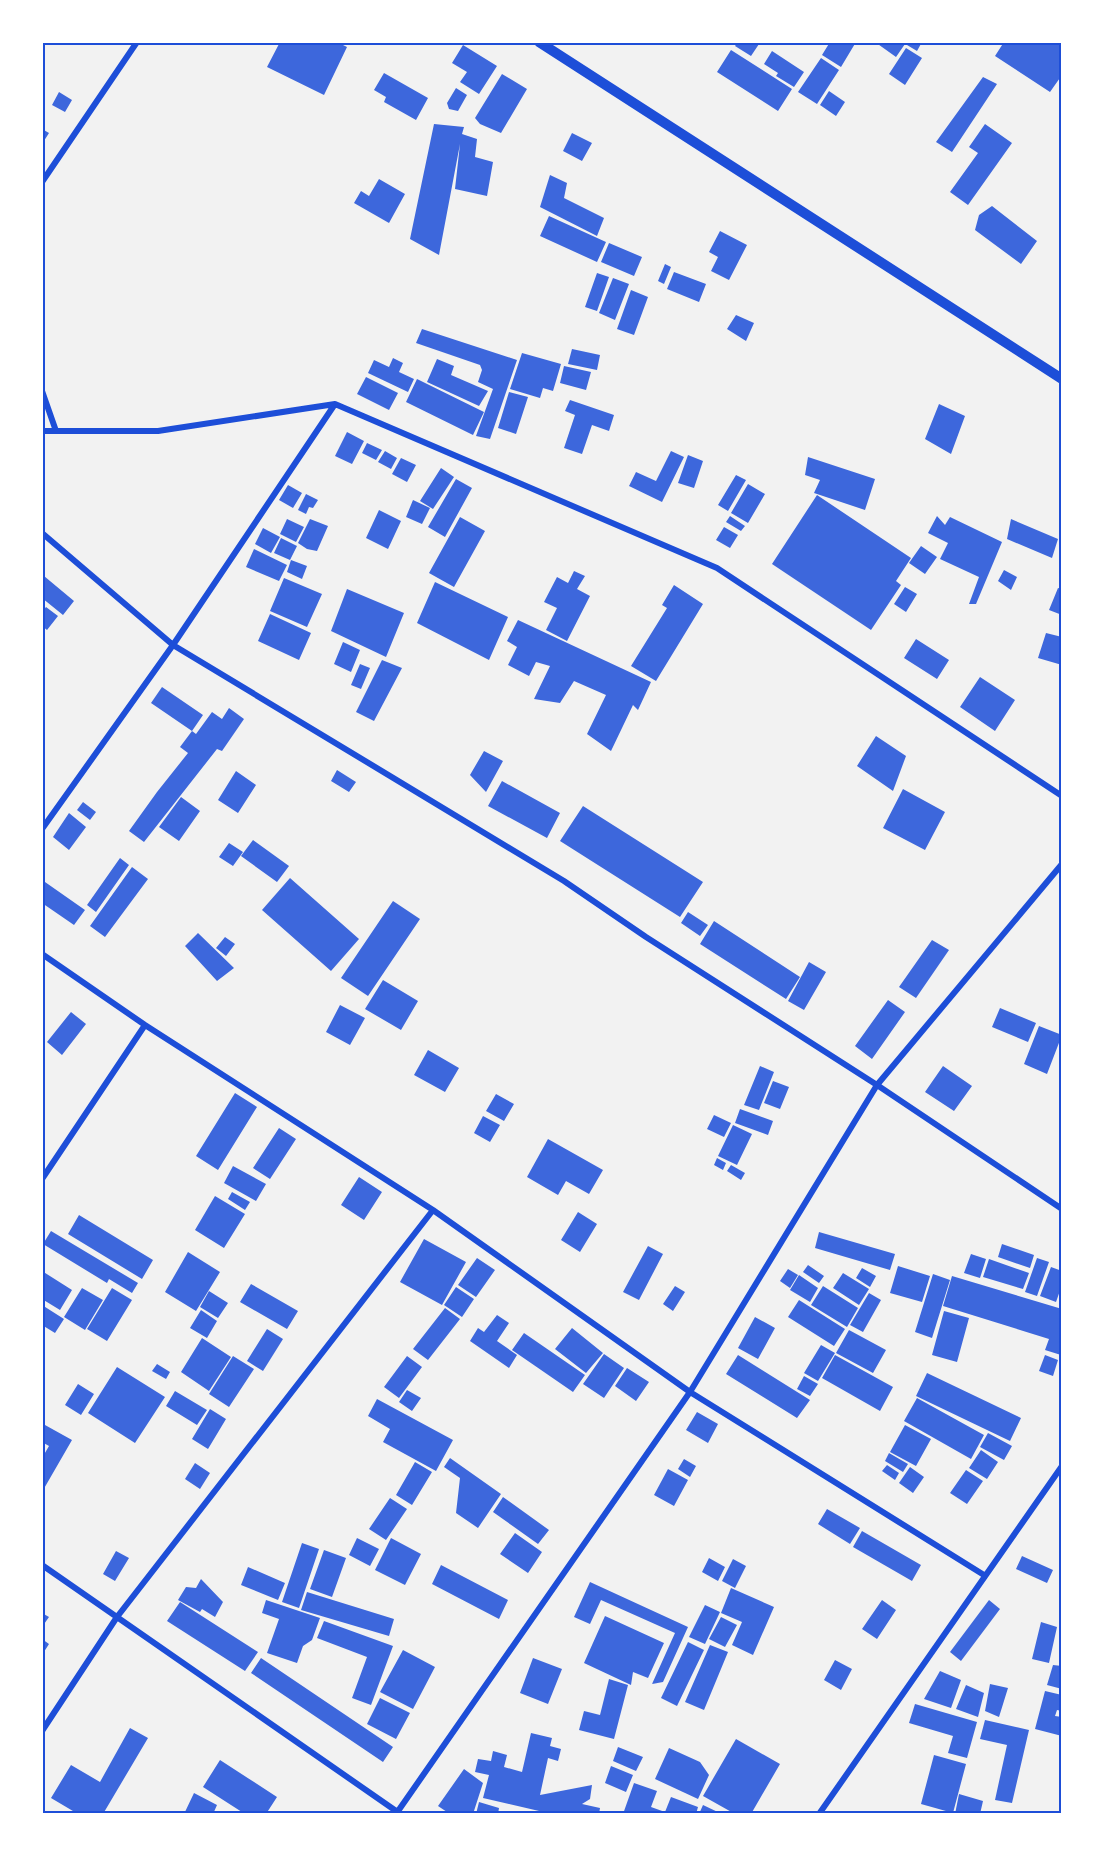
<svg xmlns="http://www.w3.org/2000/svg" width="1104" height="1856" font-family="Montserrat,sans-serif">
<rect width="100%" height="100%" fill="#f2f2f2"/>
<!-- building -->
<path fill="#3d67dc" d="M 280,42 L 337,42 L 347,47 L 324,95 L 267,67 Z
M 738,42 L 756,42 L 759,44 L 751,56 L 735,46 Z
M 830,42 L 856,42 L 841,67 L 822,55 Z
M 875,42 L 903,42 L 905,44 L 896,57 Z
M 908,42 L 922,42 L 917,51 L 907,45 Z
M 1004,42 L 1062,42 L 1062,75 L 1050,92 L 995,56 Z
M 463,45 L 497,66 L 479,94 L 460,82 L 467,72 L 452,63 Z
M 906,48 L 922,58 L 905,85 L 889,74 Z
M 731,50 L 792,89 L 778,111 L 717,72 Z
M 772,51 L 804,72 L 794,87 L 776,76 L 778,73 L 764,64 Z
M 821,58 L 839,70 L 817,104 L 798,92 Z
M 384,73 L 428,98 L 416,120 L 384,102 L 386,97 L 374,90 Z
M 502,74 L 527,89 L 501,133 L 480,124 L 475,118 Z
M 983,77 L 997,84 L 952,152 L 936,142 Z
M 456,88 L 467,95 L 458,111 L 449,109 L 447,103 Z
M 829,91 L 845,102 L 836,116 L 820,105 Z
M 59,92 L 72,100 L 65,112 L 52,105 Z
M 434,124 L 464,127 L 462,134 L 477,139 L 475,157 L 493,162 L 487,196 L 455,189 L 460,144 L 439,255 L 410,239 Z
M 985,124 L 1012,143 L 968,205 L 950,192 L 978,153 L 969,147 Z
M 42,129 L 49,133 L 42,144 Z
M 572,133 L 592,143 L 582,161 L 563,151 Z
M 550,175 L 567,183 L 564,198 L 604,218 L 597,236 L 540,207 Z
M 379,179 L 405,194 L 389,223 L 354,203 L 361,191 L 369,196 Z
M 992,206 L 1037,241 L 1021,264 L 975,230 L 979,215 Z
M 549,216 L 606,242 L 597,262 L 540,236 Z
M 720,231 L 747,245 L 729,280 L 711,271 L 718,257 L 709,252 Z
M 609,243 L 642,257 L 634,276 L 601,262 Z
M 665,264 L 671,267 L 664,284 L 658,281 Z
M 674,272 L 706,284 L 699,302 L 667,289 Z
M 597,273 L 609,277 L 597,311 L 585,307 Z
M 613,278 L 629,284 L 615,320 L 599,313 Z
M 631,290 L 648,297 L 634,335 L 617,329 Z
M 736,315 L 754,323 L 746,341 L 727,329 Z
M 422,329 L 517,360 L 490,439 L 476,436 L 493,389 L 478,382 L 482,370 L 480,365 L 416,343 Z
M 572,349 L 600,355 L 597,370 L 568,364 Z
M 522,353 L 561,364 L 553,391 L 543,388 L 540,398 L 510,389 Z
M 393,358 L 403,363 L 399,372 L 414,379 L 408,392 L 368,373 L 374,360 L 389,367 Z
M 437,359 L 454,366 L 451,375 L 488,391 L 479,406 L 427,382 Z
M 564,366 L 591,372 L 586,390 L 560,383 Z
M 366,377 L 398,393 L 389,410 L 357,394 Z
M 417,379 L 484,412 L 473,435 L 406,402 Z
M 509,392 L 528,397 L 516,434 L 498,428 Z
M 570,400 L 614,415 L 609,431 L 592,425 L 582,454 L 564,448 L 575,415 L 565,411 Z
M 939,404 L 965,416 L 951,454 L 925,439 Z
M 347,432 L 364,441 L 352,464 L 335,456 Z
M 367,443 L 382,450 L 376,460 L 362,453 Z
M 385,451 L 397,458 L 391,469 L 378,462 Z
M 671,451 L 684,457 L 662,502 L 629,486 L 636,472 L 656,481 Z
M 688,455 L 703,461 L 694,488 L 678,483 Z
M 808,457 L 875,479 L 865,510 L 814,493 L 820,480 L 805,475 Z
M 401,458 L 416,465 L 407,482 L 392,474 Z
M 441,468 L 454,477 L 433,509 L 420,501 Z
M 736,475 L 746,480 L 728,511 L 718,505 Z
M 456,479 L 472,488 L 445,537 L 428,527 Z
M 748,484 L 765,494 L 748,523 L 731,513 Z
M 288,485 L 302,493 L 293,508 L 279,500 Z
M 306,494 L 318,500 L 313,508 L 309,507 L 306,514 L 298,510 Z
M 817,495 L 911,558 L 896,581 L 901,585 L 871,630 L 772,564 Z
M 413,500 L 430,508 L 422,524 L 406,517 Z
M 379,510 L 401,521 L 388,549 L 366,538 Z
M 730,516 L 745,526 L 741,531 L 726,522 Z
M 937,516 L 945,525 L 950,517 L 1002,542 L 976,604 L 969,604 L 979,577 L 940,559 L 948,543 L 928,533 Z
M 460,517 L 485,531 L 454,587 L 429,573 Z
M 287,519 L 304,527 L 296,542 L 280,534 Z
M 310,519 L 328,526 L 317,551 L 307,549 L 298,543 Z
M 1011,519 L 1058,539 L 1052,558 L 1007,539 Z
M 724,527 L 738,535 L 730,548 L 716,540 Z
M 263,528 L 280,537 L 271,553 L 255,544 Z
M 281,538 L 297,546 L 290,560 L 274,553 Z
M 921,546 L 937,557 L 925,574 L 909,563 Z
M 254,549 L 287,565 L 279,581 L 246,567 Z
M 291,560 L 307,566 L 302,579 L 287,572 Z
M 1004,570 L 1017,577 L 1011,590 L 998,581 Z
M 574,571 L 585,576 L 577,589 L 590,596 L 567,641 L 546,630 L 557,608 L 544,602 L 557,577 L 568,583 Z
M 44,576 L 74,601 L 63,615 L 42,598 Z
M 284,578 L 322,594 L 307,627 L 270,611 Z
M 435,582 L 508,617 L 489,660 L 417,623 Z
M 674,585 L 703,604 L 656,681 L 631,666 L 667,608 L 662,605 Z
M 905,587 L 917,594 L 906,612 L 894,604 Z
M 1058,588 L 1062,589 L 1062,615 L 1049,610 Z
M 347,589 L 404,613 L 386,657 L 331,631 Z
M 46,607 L 58,616 L 47,630 L 42,626 L 42,612 Z
M 270,614 L 311,633 L 299,660 L 258,641 Z
M 518,620 L 651,682 L 638,710 L 633,705 L 611,751 L 587,734 L 606,695 L 574,681 L 560,703 L 534,699 L 550,666 L 536,662 L 529,676 L 508,665 L 517,647 L 507,641 Z
M 1046,633 L 1062,637 L 1062,665 L 1038,658 Z
M 916,639 L 949,660 L 937,679 L 904,658 Z
M 343,642 L 360,650 L 351,672 L 334,664 Z
M 382,660 L 402,668 L 374,721 L 356,712 Z
M 360,664 L 370,668 L 361,689 L 351,685 Z
M 980,677 L 1015,700 L 995,731 L 960,707 Z
M 162,687 L 203,715 L 192,731 L 196,734 L 212,712 L 222,719 L 229,708 L 244,719 L 222,751 L 217,749 L 144,842 L 129,831 L 157,792 L 188,753 L 180,747 L 192,731 L 151,703 Z
M 876,736 L 906,756 L 893,791 L 857,766 Z
M 484,751 L 503,761 L 486,792 L 470,775 Z
M 337,770 L 356,782 L 349,792 L 331,781 Z
M 236,771 L 256,785 L 238,813 L 218,800 Z
M 502,781 L 560,813 L 547,838 L 488,806 Z
M 903,789 L 945,812 L 925,850 L 883,828 Z
M 181,797 L 200,811 L 179,841 L 159,827 Z
M 83,802 L 96,812 L 90,820 L 77,810 Z
M 583,806 L 703,882 L 680,917 L 560,841 Z
M 69,813 L 86,827 L 69,850 L 53,837 Z
M 253,840 L 289,866 L 277,882 L 241,856 Z
M 229,843 L 243,852 L 233,866 L 219,857 Z
M 120,858 L 129,865 L 96,912 L 87,905 Z
M 132,867 L 148,879 L 105,937 L 90,926 Z
M 290,878 L 359,939 L 331,971 L 262,910 Z
M 45,882 L 85,910 L 74,925 L 42,903 L 42,887 Z
M 393,901 L 420,919 L 368,996 L 341,978 Z
M 688,912 L 708,925 L 700,936 L 681,923 Z
M 714,921 L 800,977 L 786,999 L 700,944 Z
M 198,933 L 234,968 L 217,981 L 185,946 Z
M 225,937 L 235,944 L 226,956 L 216,948 Z
M 932,940 L 949,950 L 916,998 L 899,987 Z
M 809,962 L 826,972 L 804,1010 L 788,1001 Z
M 383,980 L 418,1001 L 401,1030 L 365,1009 Z
M 888,1000 L 905,1012 L 872,1059 L 855,1046 Z
M 340,1005 L 365,1018 L 350,1045 L 326,1032 Z
M 1000,1008 L 1036,1023 L 1028,1042 L 992,1027 Z
M 71,1012 L 86,1024 L 62,1055 L 47,1042 Z
M 1039,1026 L 1062,1035 L 1047,1074 L 1024,1064 Z
M 428,1050 L 459,1068 L 445,1092 L 414,1075 Z
M 760,1066 L 774,1072 L 759,1110 L 744,1105 Z
M 943,1066 L 972,1086 L 954,1111 L 925,1092 Z
M 773,1081 L 789,1087 L 780,1109 L 764,1103 Z
M 235,1093 L 257,1107 L 218,1170 L 196,1156 Z
M 496,1094 L 514,1104 L 504,1121 L 486,1111 Z
M 740,1109 L 773,1121 L 768,1135 L 735,1123 Z
M 714,1115 L 731,1123 L 724,1137 L 707,1129 Z
M 483,1116 L 500,1125 L 490,1142 L 474,1133 Z
M 733,1125 L 752,1134 L 737,1165 L 718,1156 Z
M 279,1128 L 296,1139 L 270,1179 L 253,1168 Z
M 548,1139 L 603,1170 L 589,1194 L 566,1181 L 558,1195 L 527,1177 Z
M 717,1158 L 726,1163 L 723,1170 L 714,1165 Z
M 731,1165 L 745,1173 L 741,1180 L 727,1171 Z
M 233,1166 L 266,1184 L 256,1201 L 224,1183 Z
M 359,1177 L 382,1192 L 364,1220 L 341,1205 Z
M 232,1192 L 250,1202 L 245,1210 L 228,1199 Z
M 215,1196 L 245,1214 L 224,1248 L 195,1230 Z
M 578,1212 L 597,1224 L 580,1252 L 561,1240 Z
M 79,1215 L 153,1260 L 142,1279 L 68,1234 Z
M 51,1231 L 138,1283 L 132,1293 L 109,1279 L 107,1283 L 43,1244 Z
M 819,1232 L 895,1254 L 890,1270 L 815,1248 Z
M 424,1239 L 466,1262 L 442,1305 L 400,1282 Z
M 1002,1244 L 1034,1255 L 1030,1268 L 998,1257 Z
M 648,1246 L 663,1254 L 639,1300 L 623,1292 Z
M 188,1252 L 220,1272 L 196,1311 L 165,1292 Z
M 971,1254 L 986,1259 L 980,1278 L 964,1273 Z
M 477,1258 L 495,1270 L 476,1297 L 458,1285 Z
M 1037,1258 L 1049,1262 L 1037,1296 L 1025,1292 Z
M 989,1259 L 1029,1273 L 1023,1289 L 983,1277 Z
M 808,1265 L 824,1276 L 819,1283 L 803,1272 Z
M 898,1266 L 930,1276 L 922,1302 L 890,1293 Z
M 1051,1267 L 1062,1271 L 1062,1285 L 1056,1302 L 1040,1296 Z
M 862,1268 L 876,1276 L 870,1287 L 856,1278 Z
M 788,1269 L 798,1275 L 790,1288 L 780,1281 Z
M 42,1271 L 72,1290 L 60,1310 L 42,1299 Z
M 843,1273 L 869,1289 L 859,1305 L 833,1288 Z
M 933,1274 L 950,1280 L 932,1338 L 915,1332 Z
M 799,1275 L 818,1288 L 810,1302 L 790,1290 Z
M 952,1276 L 1062,1309 L 1061,1355 L 1045,1350 L 1049,1339 L 943,1306 Z
M 251,1284 L 298,1311 L 287,1329 L 240,1302 Z
M 675,1286 L 685,1292 L 673,1311 L 663,1304 Z
M 823,1286 L 858,1308 L 847,1327 L 811,1305 Z
M 456,1287 L 474,1299 L 462,1317 L 444,1305 Z
M 82,1288 L 103,1300 L 85,1330 L 64,1317 Z
M 112,1288 L 132,1300 L 107,1341 L 87,1329 Z
M 209,1291 L 228,1303 L 218,1318 L 200,1307 Z
M 869,1293 L 881,1300 L 863,1332 L 850,1325 Z
M 799,1300 L 845,1329 L 834,1346 L 788,1317 Z
M 42,1305 L 64,1319 L 55,1333 L 42,1325 Z
M 445,1308 L 460,1319 L 428,1360 L 413,1349 Z
M 201,1310 L 217,1321 L 207,1338 L 190,1328 Z
M 944,1311 L 969,1318 L 957,1362 L 932,1355 Z
M 497,1315 L 509,1323 L 497,1341 L 517,1355 L 509,1368 L 470,1341 L 478,1328 L 484,1332 Z
M 755,1317 L 775,1328 L 758,1359 L 738,1348 Z
M 572,1328 L 603,1353 L 586,1373 L 555,1349 Z
M 267,1329 L 283,1339 L 263,1371 L 247,1361 Z
M 849,1330 L 886,1350 L 873,1373 L 836,1353 Z
M 524,1333 L 585,1375 L 573,1392 L 512,1350 Z
M 202,1338 L 231,1357 L 209,1391 L 181,1372 Z
M 821,1345 L 835,1353 L 818,1381 L 804,1373 Z
M 604,1354 L 624,1368 L 604,1398 L 583,1384 Z
M 738,1355 L 810,1400 L 797,1418 L 726,1374 Z
M 835,1355 L 893,1387 L 880,1411 L 822,1378 Z
M 1045,1355 L 1058,1360 L 1053,1376 L 1039,1371 Z
M 233,1356 L 254,1369 L 229,1407 L 209,1394 Z
M 407,1356 L 422,1367 L 399,1398 L 384,1387 Z
M 157,1364 L 170,1372 L 166,1379 L 152,1371 Z
M 117,1367 L 165,1397 L 135,1443 L 88,1413 Z
M 627,1368 L 649,1382 L 636,1401 L 615,1386 Z
M 927,1373 L 1021,1418 L 1010,1441 L 916,1396 Z
M 804,1376 L 818,1384 L 810,1396 L 797,1389 Z
M 78,1384 L 94,1394 L 81,1415 L 65,1405 Z
M 407,1390 L 421,1398 L 412,1411 L 399,1402 Z
M 175,1391 L 207,1410 L 197,1425 L 166,1406 Z
M 917,1398 L 984,1435 L 971,1459 L 904,1421 Z
M 377,1399 L 453,1440 L 436,1471 L 383,1442 L 390,1429 L 368,1416 Z
M 210,1409 L 226,1419 L 208,1449 L 192,1439 Z
M 697,1412 L 718,1424 L 708,1443 L 686,1430 Z
M 45,1425 L 72,1440 L 42,1492 L 42,1458 L 49,1446 L 42,1442 L 42,1431 Z
M 905,1425 L 931,1439 L 916,1466 L 890,1452 Z
M 988,1433 L 1012,1446 L 1004,1460 L 980,1447 Z
M 981,1450 L 998,1462 L 987,1479 L 969,1468 Z
M 889,1453 L 908,1464 L 903,1472 L 885,1461 Z
M 450,1458 L 501,1494 L 478,1528 L 456,1513 L 460,1478 L 444,1467 Z
M 684,1459 L 696,1466 L 690,1477 L 678,1469 Z
M 415,1462 L 432,1472 L 412,1505 L 396,1495 Z
M 195,1463 L 210,1473 L 200,1489 L 185,1479 Z
M 887,1465 L 899,1473 L 895,1480 L 882,1471 Z
M 910,1467 L 924,1477 L 913,1493 L 899,1483 Z
M 668,1469 L 688,1480 L 674,1506 L 654,1495 Z
M 966,1470 L 983,1481 L 967,1504 L 950,1493 Z
M 503,1497 L 549,1530 L 538,1544 L 493,1512 Z
M 390,1498 L 407,1509 L 386,1540 L 369,1529 Z
M 827,1509 L 860,1528 L 850,1544 L 818,1524 Z
M 862,1531 L 921,1565 L 912,1581 L 853,1547 Z
M 515,1533 L 542,1552 L 528,1573 L 500,1554 Z
M 357,1538 L 379,1549 L 370,1566 L 349,1555 Z
M 391,1538 L 421,1554 L 405,1585 L 375,1570 Z
M 302,1543 L 319,1549 L 299,1608 L 282,1602 Z
M 324,1550 L 346,1558 L 332,1597 L 310,1589 Z
M 116,1551 L 129,1558 L 115,1581 L 103,1574 Z
M 1022,1556 L 1053,1570 L 1047,1583 L 1016,1569 Z
M 709,1558 L 725,1567 L 718,1581 L 702,1572 Z
M 733,1559 L 746,1566 L 735,1588 L 722,1581 Z
M 441,1565 L 508,1600 L 499,1619 L 432,1584 Z
M 248,1567 L 285,1583 L 278,1600 L 241,1585 Z
M 201,1579 L 223,1602 L 215,1617 L 202,1609 L 200,1612 L 178,1600 L 186,1587 L 196,1588 Z
M 590,1582 L 688,1627 L 663,1682 L 652,1684 L 675,1633 L 601,1600 L 590,1624 L 574,1617 Z
M 731,1588 L 774,1607 L 753,1655 L 732,1645 L 742,1622 L 721,1613 Z
M 307,1592 L 394,1619 L 389,1636 L 301,1610 Z
M 266,1600 L 320,1618 L 312,1640 L 303,1646 L 297,1663 L 267,1653 L 279,1619 L 262,1613 Z
M 882,1600 L 896,1610 L 877,1639 L 862,1629 Z
M 989,1600 L 1000,1609 L 961,1661 L 950,1652 Z
M 180,1602 L 258,1652 L 245,1671 L 167,1621 Z
M 705,1605 L 720,1612 L 705,1644 L 689,1637 Z
M 42,1613 L 49,1617 L 42,1627 Z
M 605,1616 L 664,1643 L 648,1678 L 633,1672 L 631,1685 L 584,1663 Z
M 721,1617 L 737,1625 L 725,1647 L 709,1639 Z
M 324,1621 L 393,1646 L 371,1705 L 352,1698 L 367,1657 L 317,1638 Z
M 1041,1622 L 1057,1627 L 1049,1663 L 1032,1659 Z
M 42,1639 L 49,1644 L 42,1655 Z
M 688,1642 L 704,1650 L 677,1706 L 661,1698 Z
M 710,1645 L 728,1652 L 704,1710 L 685,1702 Z
M 403,1650 L 435,1667 L 413,1709 L 380,1692 Z
M 261,1658 L 393,1747 L 383,1762 L 251,1673 Z
M 533,1658 L 562,1669 L 548,1704 L 520,1693 Z
M 835,1660 L 852,1669 L 841,1690 L 824,1680 Z
M 1053,1665 L 1062,1666 L 1062,1689 L 1047,1685 Z
M 940,1671 L 961,1680 L 951,1708 L 924,1699 Z
M 609,1679 L 628,1685 L 614,1739 L 579,1730 L 584,1711 L 600,1715 Z
M 990,1684 L 1008,1688 L 999,1717 L 985,1711 Z
M 966,1685 L 984,1693 L 978,1717 L 956,1709 Z
M 1045,1691 L 1062,1695 L 1062,1711 L 1057,1710 L 1055,1716 L 1062,1717 L 1062,1736 L 1035,1729 Z
M 380,1698 L 410,1713 L 396,1739 L 367,1724 Z
M 915,1704 L 977,1722 L 967,1758 L 948,1753 L 953,1736 L 909,1723 Z
M 985,1720 L 1029,1730 L 1012,1803 L 995,1800 L 1007,1745 L 980,1739 Z
M 130,1728 L 148,1738 L 103,1814 L 78,1814 L 51,1798 L 71,1765 L 100,1782 Z
M 531,1733 L 552,1738 L 550,1746 L 561,1749 L 558,1761 L 548,1758 L 540,1795 L 592,1785 L 590,1799 L 582,1804 L 600,1808 L 599,1814 L 552,1814 L 483,1798 L 489,1775 L 475,1772 L 478,1759 L 491,1761 L 493,1751 L 507,1755 L 504,1767 L 522,1772 Z
M 736,1739 L 780,1764 L 751,1814 L 735,1814 L 703,1796 Z
M 618,1747 L 643,1757 L 636,1771 L 613,1761 Z
M 669,1748 L 700,1762 L 709,1775 L 698,1799 L 655,1779 Z
M 934,1755 L 966,1764 L 953,1813 L 921,1804 Z
M 220,1760 L 277,1797 L 266,1814 L 245,1814 L 203,1787 Z
M 611,1766 L 633,1775 L 626,1792 L 605,1783 Z
M 464,1769 L 483,1783 L 473,1814 L 450,1814 L 438,1806 Z
M 634,1783 L 657,1791 L 651,1807 L 665,1812 L 671,1797 L 698,1807 L 696,1814 L 623,1814 Z
M 194,1793 L 217,1805 L 213,1814 L 184,1814 Z
M 959,1794 L 983,1801 L 980,1814 L 955,1814 Z
M 479,1802 L 499,1808 L 498,1814 L 476,1814 Z
M 703,1805 L 722,1814 L 699,1814 Z"/>
<g fill="none" stroke-linecap="round" stroke-linejoin="round">
<!-- minor -->
<path stroke="#1d4ed8" stroke-width="6" d="M 42,182 L 137,42
M 42,391 L 56,431
M 42,431 L 158,431 L 335,404
M 42,533 L 173,645 L 564,881 L 646,937 L 877,1085 L 1062,1209
M 42,829 L 173,645 L 335,404 L 717,568 L 1062,796
M 42,954 L 145,1025 L 433,1210 L 690,1392 L 984,1575
M 42,1179 L 145,1025
M 42,1565 L 399,1813
M 42,1731 L 117,1617 L 433,1210
M 396,1814 L 690,1392 L 877,1085 L 1062,864
M 819,1814 L 1062,1466"/>
<!-- tertiary -->
<path stroke="#1d4ed8" stroke-width="10" d="M 539,42 L 1062,379"/>
</g>
<!-- border -->
<rect width="1104" height="1856" fill="none" stroke="#ffffff" stroke-width="87"/>
<rect x="44" y="44" width="1016" height="1768" fill="none" stroke="#1d4ed8" stroke-width="2"/>
</svg>
